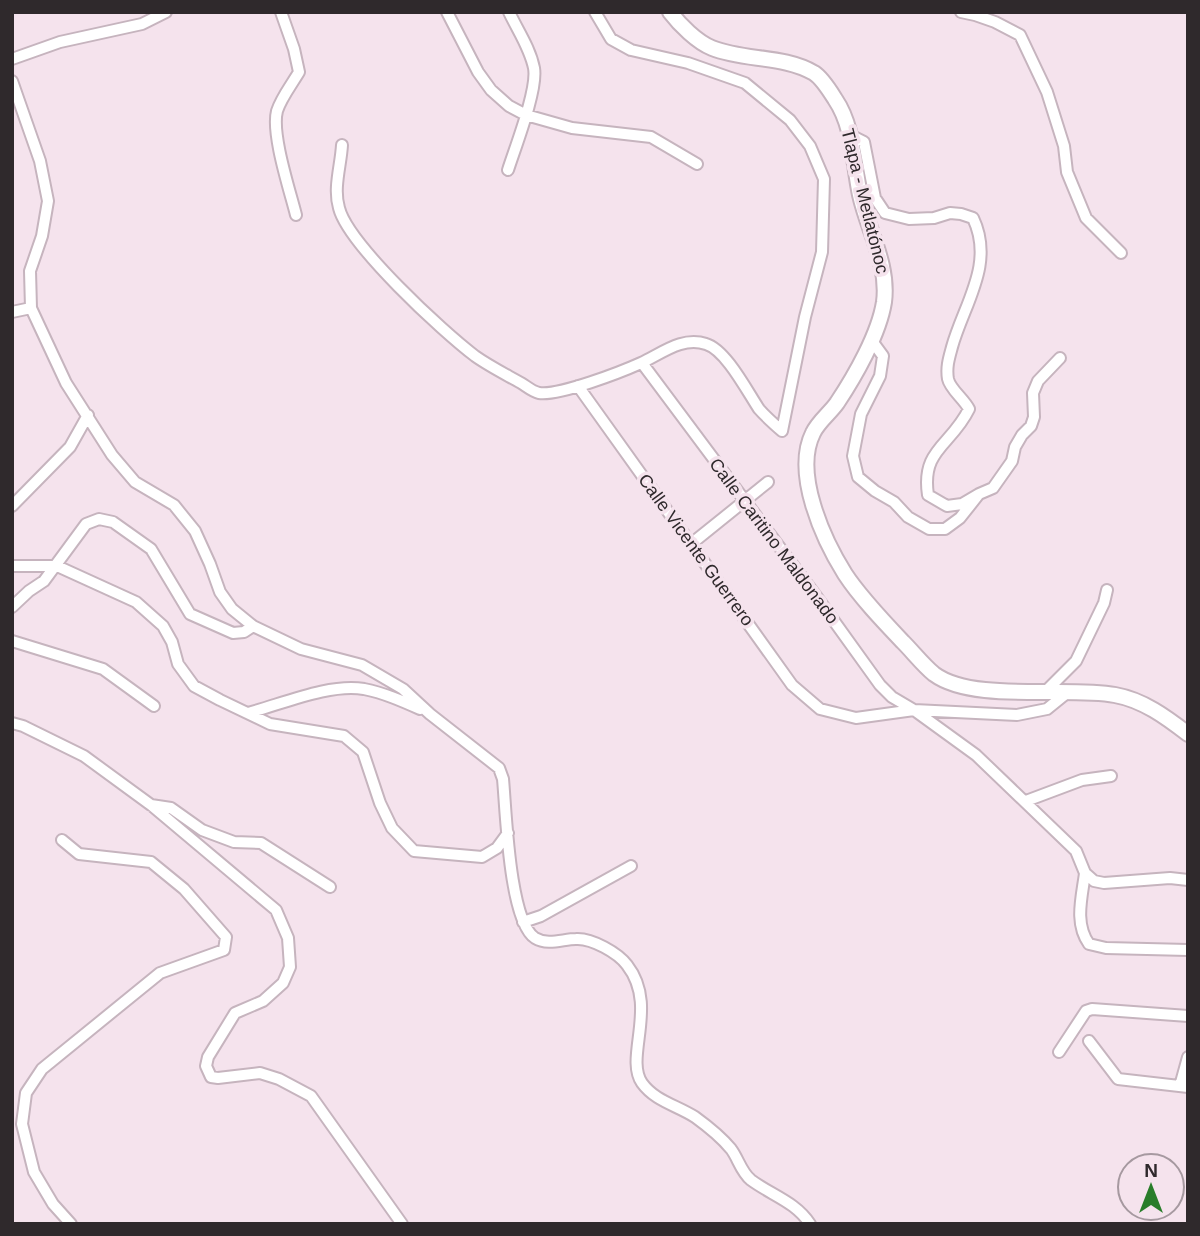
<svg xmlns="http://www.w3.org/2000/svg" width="1200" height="1236" font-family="Arial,sans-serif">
<rect width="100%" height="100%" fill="#f5e3ed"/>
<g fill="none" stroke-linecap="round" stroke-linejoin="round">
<!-- street casing -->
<g stroke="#c6b4be" stroke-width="14">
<path id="street" d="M 281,12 L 294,49 L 299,72 C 292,84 281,98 277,111 C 271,134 290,191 296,215
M 447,12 L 478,72 L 491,90 L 509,106 L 526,115 L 572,128 L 651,137 L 697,164
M 595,12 L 611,39 L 631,50 L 688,63 L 745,83 L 790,120 L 810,146 L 824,179 L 822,252 L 805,317 L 782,431
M 961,12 L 975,15 L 995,22 L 1020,35 L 1047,92 L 1064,146 L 1067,172 L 1086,218 L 1121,253
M 12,59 L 60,42 L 142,24 L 166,12
M 12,81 L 40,161 L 48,201 L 42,236 L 30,271 L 31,308 L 66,383 L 112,455 L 135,482 L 174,505 L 195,531 L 210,564 L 220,592 L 232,609 L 253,626 L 301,649 L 362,665 L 403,689 L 430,714 L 499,768 L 503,779 C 506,810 509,921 535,938 C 548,946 563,939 576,939 C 592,938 618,953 627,965 C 659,1006 624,1057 642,1083 C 655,1101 676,1105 695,1117 C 706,1125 722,1138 731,1149 C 738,1158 741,1172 751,1180 C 771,1195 796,1202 810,1224
M 852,136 L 864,142 L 875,198 L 885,213 L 909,219 L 934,218 L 950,213 L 961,214 L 973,218 C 995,264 964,304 952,347 C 949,358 946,367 948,379 C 950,389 964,399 969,409 C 951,446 921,449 928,495 L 947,506 L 962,504 L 979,494
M 342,145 C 341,165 333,188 339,208 C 348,244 443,332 475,356 C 489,366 505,374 521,383 C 526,386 533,392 539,393 C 559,396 621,372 641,363 C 661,354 682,336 706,344 C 726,350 747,391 759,409 C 766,417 774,424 782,431
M 508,170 C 515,148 538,89 534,68 C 530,48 518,31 509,12
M 12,312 L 31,308
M 872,341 L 883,356 L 880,376 L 861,414 L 853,456 L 858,477 L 875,491 L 894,502 L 908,517 L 929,529 L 945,529 L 960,518 L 979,494 L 993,488 L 1012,461 L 1015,447 L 1022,435 L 1031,426 L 1034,417 L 1033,393 L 1038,381 L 1060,358
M 642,363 L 816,596 L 880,685 L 892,697 L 914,710 L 976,755 L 1076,851 L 1085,873 L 1094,881 L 1104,883 L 1170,878 L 1188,880
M 578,386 L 792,685 L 820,709 L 856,718 L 914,710 L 1017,715 L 1047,709 L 1068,692
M 12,506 L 70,447 L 88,415
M 691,544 L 768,482
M 12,566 L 57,566 L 136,602 L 163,626 L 172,642 L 178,664 L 194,686 L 220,700 L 270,724 L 344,736 L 363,752 L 380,803 L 392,828 L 414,851 L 482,857 L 497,848 L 508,833
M 12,607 L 29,591 L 44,581 L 86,524 L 99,519 L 113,522 L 151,549 L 190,614 L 233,633 L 244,632 L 253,626
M 12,641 L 103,669 L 154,706
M 1044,693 L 1076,661 L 1104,603 L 1107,590
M 248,713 C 282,704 330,683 364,689 C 384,693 402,701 420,709
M 12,723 L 23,726 L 84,756 L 151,805 L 276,910 L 288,938 L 290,967 L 283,983 L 263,1001 L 235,1013 L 208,1057 L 206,1066 L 211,1077 L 218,1078 L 260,1073 L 279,1079 L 311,1096 L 402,1224
M 1026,801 L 1082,780 L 1111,776
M 151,805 L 171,808 L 202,830 L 234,842 L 261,843 L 330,887
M 62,840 L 79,854 L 151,862 L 184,889 L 226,937 L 224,950 L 160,973 L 42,1069 L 26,1093 L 22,1124 L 34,1172 L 53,1204 L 71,1224
M 1085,873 C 1082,897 1074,923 1089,944 L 1106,948 L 1188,950
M 523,922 L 541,916 L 631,866
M 1089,1041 L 1118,1079 L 1188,1087
M 1059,1052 L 1086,1011 L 1092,1009 L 1188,1016
M 1180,1086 L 1188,1057"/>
</g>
<!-- secondary casing -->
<g stroke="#c6b4be" stroke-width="18">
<path id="secondary" d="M 670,12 C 680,25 697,42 712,48 C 744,61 783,55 814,73 C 822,78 830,91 835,99 C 854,127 853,162 860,195 C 868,231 889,264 884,302 C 879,334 855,376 837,403 C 830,413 818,422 813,433 C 793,473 823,539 845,574 C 860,597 884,622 903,642 C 913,652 923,665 934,674 C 973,703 1067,686 1115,695 C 1143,700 1166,717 1188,734"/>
</g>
<!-- street -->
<use href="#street" stroke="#fff" stroke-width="10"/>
<!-- secondary -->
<use href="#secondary" stroke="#fff" stroke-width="14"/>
</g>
<g text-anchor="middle" stroke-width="7" stroke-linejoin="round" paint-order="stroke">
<!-- street labels -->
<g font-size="18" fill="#2f292c" stroke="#f5e3ed">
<text transform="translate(865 201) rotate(76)" y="6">Tlapa - Metlatónoc</text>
<text transform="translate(774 541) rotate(53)" y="6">Calle Caritino Maldonado</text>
<text transform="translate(696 550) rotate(54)" y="6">Calle Vicente Guerrero</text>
</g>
</g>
<!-- border -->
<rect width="1200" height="1236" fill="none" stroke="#2f292c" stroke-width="28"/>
<!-- north arrow -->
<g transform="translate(1151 1187)"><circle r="33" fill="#f5e3ed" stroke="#a699a0" stroke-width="2"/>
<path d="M0-5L12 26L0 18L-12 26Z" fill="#297d2a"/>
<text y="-10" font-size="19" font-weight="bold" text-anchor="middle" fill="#2f292c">N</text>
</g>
</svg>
